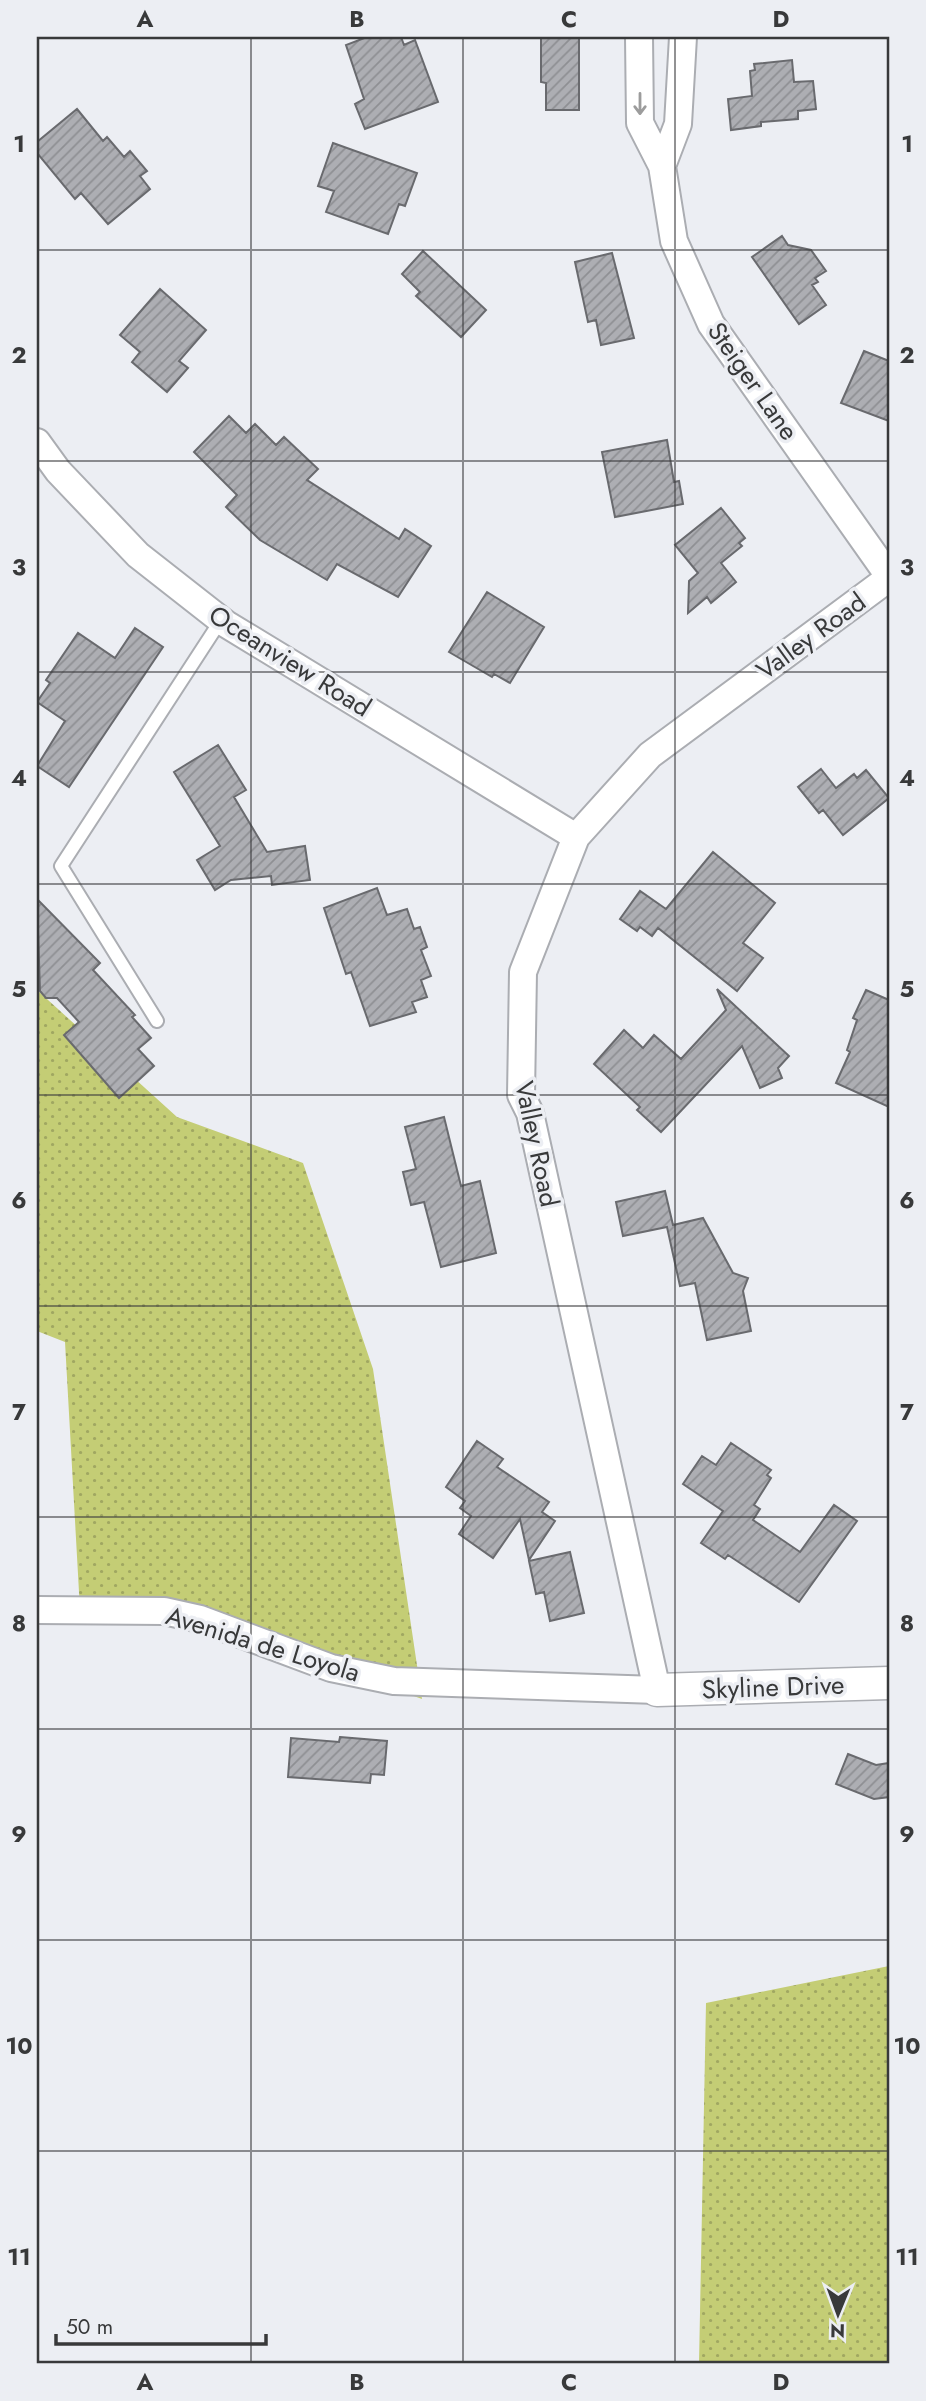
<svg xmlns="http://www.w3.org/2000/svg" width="926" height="2401" font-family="Jost,sans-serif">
<defs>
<pattern id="grass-dots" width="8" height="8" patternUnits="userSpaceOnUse" patternTransform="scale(1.75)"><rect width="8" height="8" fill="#c4cd75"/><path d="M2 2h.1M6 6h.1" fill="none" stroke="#a0a761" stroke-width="1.8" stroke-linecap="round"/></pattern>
<pattern id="building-hatch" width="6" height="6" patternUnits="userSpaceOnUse" patternTransform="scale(1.75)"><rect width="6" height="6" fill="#adaeb3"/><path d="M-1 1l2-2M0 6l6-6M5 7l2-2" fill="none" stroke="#8e8f93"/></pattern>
</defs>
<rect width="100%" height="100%" fill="#eceef3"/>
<!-- grass -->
<path fill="url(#grass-dots)" d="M 37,990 L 177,1117 L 303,1163 L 373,1369 L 422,1699 L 200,1619 L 80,1610 L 65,1342 L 37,1331 Z
M 889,1966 L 889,2364 L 699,2364 L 706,2003 Z"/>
<!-- building -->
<path fill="url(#building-hatch)" stroke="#696a6e" stroke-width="2" d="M 367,37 L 401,37 L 404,45 L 415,40 L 438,102 L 365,129 L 355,104 L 364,99 L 346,45 Z
M 541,37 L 579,37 L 579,110 L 546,110 L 546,83 L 541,82 Z
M 792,60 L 794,82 L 813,81 L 816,109 L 798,111 L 798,119 L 761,122 L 761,126 L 731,130 L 728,99 L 752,96 L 750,71 L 755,70 L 754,64 Z
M 77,109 L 103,141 L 107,137 L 124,157 L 130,151 L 147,171 L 140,176 L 150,189 L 108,224 L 81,193 L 75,199 L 37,153 L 37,142 Z
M 333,143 L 417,173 L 405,206 L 399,204 L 388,234 L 326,212 L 334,191 L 318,186 Z
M 782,236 L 788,245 L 811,250 L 826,271 L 815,278 L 818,282 L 812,285 L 826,305 L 799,324 L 752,257 Z
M 423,251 L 486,310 L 461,337 L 416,296 L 420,292 L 402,274 Z
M 612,253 L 634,338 L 601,345 L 596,320 L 588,322 L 575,262 Z
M 160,289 L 206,330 L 179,361 L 188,368 L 167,392 L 132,362 L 140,352 L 120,335 Z
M 864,351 L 889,361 L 889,421 L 841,403 Z
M 229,416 L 246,433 L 255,424 L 276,445 L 284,437 L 318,469 L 307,480 L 399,539 L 405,529 L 431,546 L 398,597 L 337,564 L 327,580 L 260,540 L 226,507 L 237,495 L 194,452 Z
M 667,440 L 674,482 L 679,481 L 683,504 L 615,517 L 602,452 Z
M 721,508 L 745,538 L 739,543 L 742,546 L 721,563 L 736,582 L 711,603 L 707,597 L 688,613 L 689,581 L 698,573 L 675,545 Z
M 487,592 L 544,627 L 510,683 L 494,674 L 492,677 L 449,652 Z
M 135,628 L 163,647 L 69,787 L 37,766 L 65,721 L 37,702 L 50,683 L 46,680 L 78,633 L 115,658 Z
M 218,745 L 246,790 L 234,797 L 267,852 L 305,846 L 310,880 L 272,885 L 271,876 L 231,880 L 215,890 L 197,860 L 220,846 L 174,772 Z
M 821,769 L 836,788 L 854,774 L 857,778 L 866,770 L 889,798 L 843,835 L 823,810 L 819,813 L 798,787 Z
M 713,852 L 775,903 L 743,943 L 763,958 L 737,991 L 658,928 L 652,936 L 640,927 L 637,931 L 620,919 L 640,891 L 666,909 Z
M 377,888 L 387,915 L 407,909 L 414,929 L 420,927 L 427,947 L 421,950 L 431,976 L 421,980 L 427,997 L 412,1002 L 416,1012 L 370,1026 L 351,972 L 346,974 L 324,908 Z
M 37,899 L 100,963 L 93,970 L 135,1015 L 132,1017 L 151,1038 L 138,1049 L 154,1066 L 119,1098 L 64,1035 L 79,1022 L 57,998 L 46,998 L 40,991 Z
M 717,989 L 789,1056 L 778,1068 L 782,1078 L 760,1088 L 742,1046 L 661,1132 L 637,1110 L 640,1107 L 594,1064 L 624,1030 L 643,1048 L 654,1035 L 681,1059 L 726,1010 Z
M 866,990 L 889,1000 L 889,1107 L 836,1083 L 850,1052 L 847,1050 L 857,1020 L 853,1018 Z
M 444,1117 L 461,1186 L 480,1181 L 496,1253 L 441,1267 L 424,1202 L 411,1205 L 403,1172 L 416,1169 L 405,1127 Z
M 665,1191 L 673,1225 L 703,1218 L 733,1273 L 748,1278 L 743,1291 L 751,1331 L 707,1340 L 695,1283 L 680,1286 L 667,1227 L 623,1236 L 616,1202 Z
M 477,1441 L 503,1459 L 497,1467 L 549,1502 L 542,1512 L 555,1521 L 529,1560 L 520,1519 L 493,1558 L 459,1534 L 471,1516 L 460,1508 L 465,1501 L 446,1487 Z
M 731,1443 L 771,1470 L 767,1475 L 771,1478 L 754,1505 L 760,1509 L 753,1520 L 800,1552 L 834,1505 L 857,1521 L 799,1602 L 728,1555 L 725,1559 L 701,1543 L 723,1511 L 683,1484 L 702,1456 L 716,1465 Z
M 570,1552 L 584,1613 L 550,1621 L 544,1592 L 536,1594 L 529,1561 Z
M 340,1737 L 387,1741 L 384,1775 L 371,1774 L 370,1783 L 288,1777 L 291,1738 L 339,1742 Z
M 848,1754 L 876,1765 L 889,1763 L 889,1797 L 874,1799 L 836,1784 Z"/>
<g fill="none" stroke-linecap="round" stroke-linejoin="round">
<!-- service casing -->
<g stroke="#abadb2" stroke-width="16">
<path id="service" d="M 157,1021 L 61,866 L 221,620"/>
</g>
<!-- minor casing -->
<g stroke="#abadb2" stroke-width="30">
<path id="minor" d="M 639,37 L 640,123 L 662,166 L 674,241 L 711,324 L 889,576
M 662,166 L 678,124 L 683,37
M 37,442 L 58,471 L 138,555 L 226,624 L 576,837
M 37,1610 L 164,1611 L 200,1619 L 331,1668 L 394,1681 L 657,1690 L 530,1113 L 521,1095 L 523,972 L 576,837 L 650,755 L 889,578"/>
</g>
<!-- tertiary casing -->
<g stroke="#abadb2" stroke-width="35">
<path id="tertiary" d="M 657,1690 L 889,1683"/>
</g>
<!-- service -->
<use href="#service" stroke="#fff" stroke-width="12"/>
<!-- minor -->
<use href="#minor" stroke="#fff" stroke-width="26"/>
<!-- tertiary -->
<use href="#tertiary" stroke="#fff" stroke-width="32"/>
</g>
<!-- one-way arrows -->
<defs><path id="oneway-shaft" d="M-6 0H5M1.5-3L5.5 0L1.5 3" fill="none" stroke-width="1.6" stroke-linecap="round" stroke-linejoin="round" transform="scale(1.75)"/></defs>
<use stroke="#9c9c9c" href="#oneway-shaft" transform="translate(640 104) rotate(90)"/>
<!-- grid -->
<path fill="none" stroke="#38393a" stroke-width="2" stroke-opacity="0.55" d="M 251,37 L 251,2364M 463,37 L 463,2364M 675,37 L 675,2364M 37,250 L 889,250M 37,461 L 889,461M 37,672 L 889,672M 37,884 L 889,884M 37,1095 L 889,1095M 37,1306 L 889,1306M 37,1517 L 889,1517M 37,1729 L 889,1729M 37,1940 L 889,1940M 37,2151 L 889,2151"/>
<g text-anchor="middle" stroke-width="7" stroke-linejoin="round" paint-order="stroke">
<!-- street labels -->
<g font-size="26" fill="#38393a" stroke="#eceef3">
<text transform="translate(753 381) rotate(55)" y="9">Steiger Lane</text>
<text transform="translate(811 636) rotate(-36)" y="9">Valley Road</text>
<text transform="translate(290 661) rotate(32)" y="9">Oceanview Road</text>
<text transform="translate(537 1144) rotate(78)" y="9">Valley Road</text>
<text transform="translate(263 1644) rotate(17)" y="9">Avenida de Loyola</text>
<text transform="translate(773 1687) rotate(-2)" y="9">Skyline Drive</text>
</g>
</g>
<!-- border -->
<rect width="926" height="2401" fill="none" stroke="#eceef3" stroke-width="77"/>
<!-- north arrow -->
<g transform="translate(838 2314) rotate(181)" stroke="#eceef3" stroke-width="5" paint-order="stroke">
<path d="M0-5L12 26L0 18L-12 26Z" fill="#38393a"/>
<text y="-10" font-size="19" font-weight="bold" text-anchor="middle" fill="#38393a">N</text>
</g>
<!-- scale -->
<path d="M56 2334v10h210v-10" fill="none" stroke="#38393a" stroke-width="3.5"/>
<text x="66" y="2334" font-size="21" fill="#38393a" stroke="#eceef3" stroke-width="5" paint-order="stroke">50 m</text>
<rect x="38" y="38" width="850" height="2324" fill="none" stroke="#38393a" stroke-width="2.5"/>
<g font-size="23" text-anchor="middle" font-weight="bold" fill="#38393a">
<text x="145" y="27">A</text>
<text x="357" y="27">B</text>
<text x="569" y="27">C</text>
<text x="781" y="27">D</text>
<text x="19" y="152">1</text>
<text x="907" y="152">1</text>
<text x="19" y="363">2</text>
<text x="907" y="363">2</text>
<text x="19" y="575">3</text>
<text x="907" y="575">3</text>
<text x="19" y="786">4</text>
<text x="907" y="786">4</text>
<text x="19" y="997">5</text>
<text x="907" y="997">5</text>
<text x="19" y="1208">6</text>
<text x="907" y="1208">6</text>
<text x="19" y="1420">7</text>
<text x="907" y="1420">7</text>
<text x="19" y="1631">8</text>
<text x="907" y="1631">8</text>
<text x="19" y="1842">9</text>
<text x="907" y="1842">9</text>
<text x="19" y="2054">10</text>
<text x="907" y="2054">10</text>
<text x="19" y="2265">11</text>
<text x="907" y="2265">11</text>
<text x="145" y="2390">A</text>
<text x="357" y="2390">B</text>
<text x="569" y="2390">C</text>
<text x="781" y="2390">D</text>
</g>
</svg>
